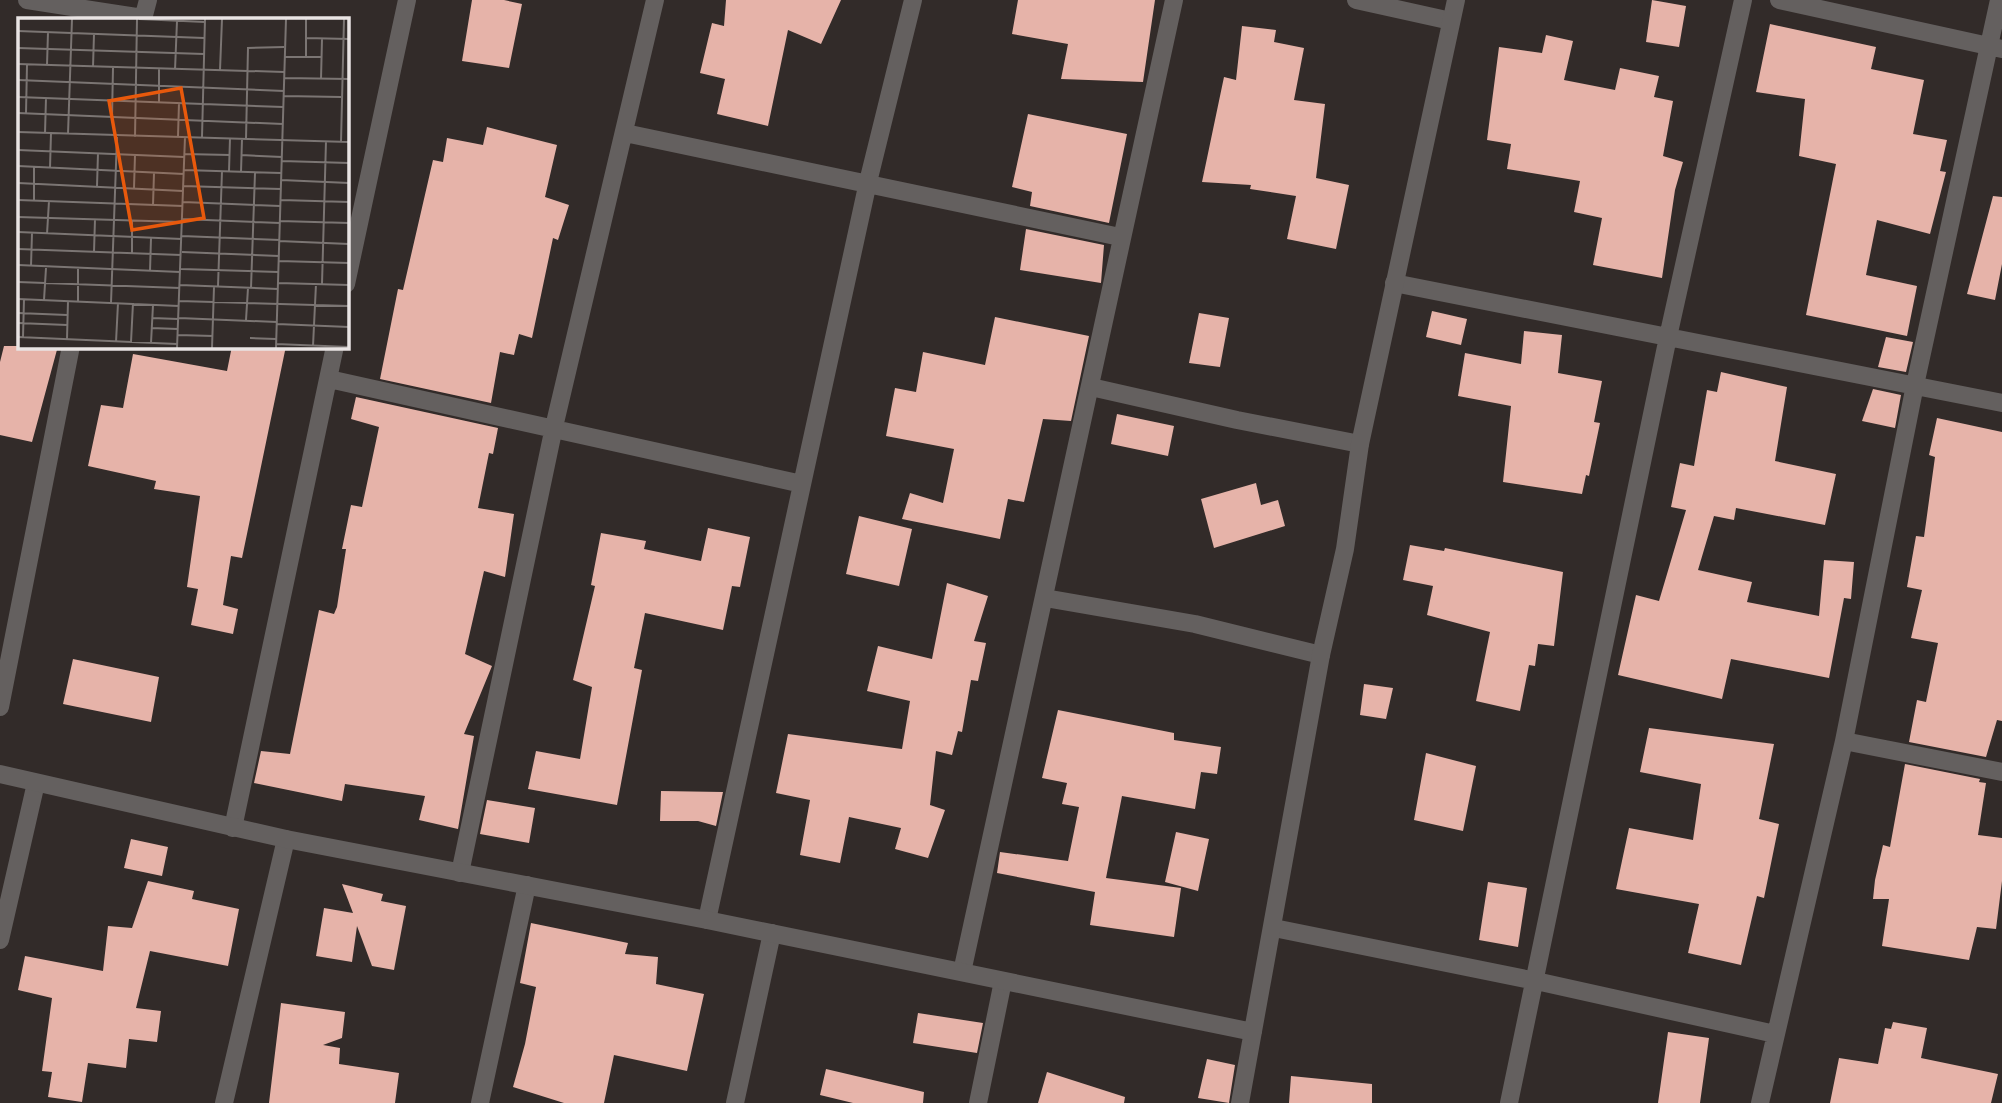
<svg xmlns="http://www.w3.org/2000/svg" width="2002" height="1103" font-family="Barlow,sans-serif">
<rect width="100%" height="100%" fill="#322b29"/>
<!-- building -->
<path fill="#e6b3a9" d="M 472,0 L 504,0 L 522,4 L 509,68 L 462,61 Z
M 726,0 L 841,0 L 821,44 L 788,30 L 768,126 L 717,114 L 725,79 L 700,73 L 712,23 L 724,26 Z
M 1018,0 L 1155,0 L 1143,82 L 1061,79 L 1068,44 L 1012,34 Z
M 1652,0 L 1686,6 L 1679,47 L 1646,42 Z
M 1770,24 L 1876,47 L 1871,69 L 1924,80 L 1913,134 L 1947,140 L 1940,171 L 1946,172 L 1930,234 L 1877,220 L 1866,275 L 1917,286 L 1907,336 L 1806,315 L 1836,164 L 1799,156 L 1805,99 L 1756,92 Z
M 1242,26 L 1276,30 L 1274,42 L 1304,48 L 1294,100 L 1325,104 L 1316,178 L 1349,185 L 1336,249 L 1287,239 L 1296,196 L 1250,189 L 1251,185 L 1202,182 L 1224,77 L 1236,80 Z
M 1546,35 L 1573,41 L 1564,80 L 1615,90 L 1620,68 L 1659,76 L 1654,97 L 1673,101 L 1663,156 L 1683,162 L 1675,190 L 1662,278 L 1593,265 L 1602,218 L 1574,212 L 1580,181 L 1507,169 L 1511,144 L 1487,140 L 1499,47 L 1542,53 Z
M 1028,114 L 1127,134 L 1109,223 L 1030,206 L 1032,192 L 1012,187 Z
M 487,127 L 557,145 L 545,197 L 569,205 L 558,240 L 553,238 L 532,338 L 519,334 L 514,355 L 500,352 L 491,403 L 380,379 L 398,289 L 403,290 L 433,160 L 443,162 L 447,138 L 483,145 Z
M 1993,196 L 2002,197 L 2002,264 L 1995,300 L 1967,294 Z
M 1026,229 L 1104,245 L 1101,283 L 1020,270 Z
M 1432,311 L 1467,319 L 1461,345 L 1426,337 Z
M 1199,313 L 1229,318 L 1220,367 L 1189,363 Z
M 995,317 L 1089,336 L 1071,421 L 1043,419 L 1024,502 L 1008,499 L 1000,539 L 902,519 L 910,493 L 943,503 L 954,449 L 886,436 L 895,388 L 916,392 L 923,352 L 985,365 Z
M 1524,331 L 1562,335 L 1558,373 L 1602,381 L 1594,422 L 1600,423 L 1589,476 L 1586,475 L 1582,494 L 1503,482 L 1511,406 L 1458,396 L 1465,353 L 1521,364 Z
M 1886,337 L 1913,342 L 1906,372 L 1878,367 Z
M 4,346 L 58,346 L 32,442 L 0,435 L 0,362 Z
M 232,346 L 286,346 L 242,558 L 231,556 L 223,605 L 238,609 L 233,634 L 191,625 L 198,589 L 187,587 L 200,496 L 154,489 L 156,481 L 88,466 L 101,405 L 123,408 L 133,354 L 227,371 Z
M 1721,372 L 1787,387 L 1775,461 L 1836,474 L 1825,525 L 1736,508 L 1734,520 L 1714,516 L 1698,570 L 1752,582 L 1747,602 L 1819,616 L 1824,560 L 1854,562 L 1851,599 L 1844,598 L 1829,678 L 1731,659 L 1722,699 L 1618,675 L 1636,595 L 1659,601 L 1686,510 L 1671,507 L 1680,463 L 1694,466 L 1707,390 L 1717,392 Z
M 1873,389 L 1901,395 L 1895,428 L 1862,421 Z
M 356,397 L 498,428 L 493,454 L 489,453 L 478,508 L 514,514 L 505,577 L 484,571 L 465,654 L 492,666 L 464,734 L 474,736 L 458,829 L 419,820 L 425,796 L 345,784 L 342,801 L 254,783 L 261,751 L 290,754 L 319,610 L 334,614 L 337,607 L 346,549 L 342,549 L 351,505 L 362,507 L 379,427 L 351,419 Z
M 1117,414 L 1174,426 L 1168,456 L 1111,444 Z
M 1937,418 L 2002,432 L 2002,721 L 1997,720 L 1986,757 L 1909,742 L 1917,700 L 1926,702 L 1938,643 L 1911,638 L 1922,590 L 1907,587 L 1916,536 L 1924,537 L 1935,457 L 1929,455 Z
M 1256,483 L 1261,505 L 1278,500 L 1285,526 L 1214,548 L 1201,499 Z
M 859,516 L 912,529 L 899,586 L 846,574 Z
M 708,528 L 750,537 L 740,587 L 732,586 L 723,630 L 645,613 L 634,668 L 642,670 L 617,805 L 528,789 L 536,751 L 580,759 L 592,687 L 573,680 L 595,586 L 591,585 L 601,533 L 646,541 L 644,549 L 701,561 Z
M 1410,545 L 1444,551 L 1445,548 L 1563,572 L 1554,646 L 1538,644 L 1535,666 L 1529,665 L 1520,711 L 1476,701 L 1490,632 L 1427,615 L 1433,586 L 1403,580 Z
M 947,583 L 988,596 L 974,641 L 986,643 L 978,681 L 971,680 L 962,732 L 958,731 L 952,755 L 936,751 L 930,805 L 945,810 L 928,858 L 895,849 L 901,828 L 849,817 L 840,863 L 800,855 L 810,800 L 776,793 L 788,734 L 902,749 L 910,701 L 867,691 L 878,646 L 932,659 Z
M 73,659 L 159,677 L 151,722 L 63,704 Z
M 1364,684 L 1393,688 L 1386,719 L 1360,715 Z
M 1058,710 L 1174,733 L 1174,740 L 1221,747 L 1217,774 L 1201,772 L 1195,809 L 1122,796 L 1106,878 L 1181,888 L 1174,937 L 1090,925 L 1095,892 L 997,873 L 1000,852 L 1068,861 L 1079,807 L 1062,804 L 1067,783 L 1042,778 Z
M 1649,728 L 1774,744 L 1759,819 L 1779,824 L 1764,898 L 1757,896 L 1741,965 L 1688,953 L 1699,904 L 1616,889 L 1629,828 L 1693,840 L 1701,784 L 1640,772 Z
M 1426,753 L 1476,766 L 1463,831 L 1414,820 Z
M 1905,764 L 1980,779 L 1979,782 L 1986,783 L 1978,835 L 2002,838 L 2002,881 L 1996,929 L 1977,927 L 1969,960 L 1882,946 L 1889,899 L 1873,899 L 1875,880 L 1883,845 L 1890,847 Z
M 661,791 L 723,792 L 716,826 L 698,821 L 660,821 Z
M 487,800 L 535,808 L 529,843 L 480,834 Z
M 1176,832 L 1209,839 L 1198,891 L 1165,882 Z
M 131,839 L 168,847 L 162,876 L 124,868 Z
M 148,881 L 194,891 L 192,899 L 239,909 L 228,966 L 150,951 L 136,1008 L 161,1011 L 157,1042 L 129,1039 L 126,1068 L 88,1063 L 82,1102 L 48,1097 L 52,1072 L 42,1071 L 52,998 L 18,990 L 25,956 L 103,971 L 108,926 L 132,928 Z
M 1488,882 L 1527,888 L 1518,947 L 1479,940 Z
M 342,884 L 383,894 L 381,901 L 406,906 L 394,970 L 372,966 L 357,926 L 352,962 L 316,956 L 324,908 L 353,913 Z
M 531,923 L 628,943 L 625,954 L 658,957 L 656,984 L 704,994 L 687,1071 L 614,1055 L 604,1103 L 564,1103 L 513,1087 L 525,1044 L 536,987 L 520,983 Z
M 281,1003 L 345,1012 L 342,1038 L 323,1045 L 340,1048 L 339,1064 L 399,1073 L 395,1103 L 269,1103 Z
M 918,1013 L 983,1023 L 977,1053 L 913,1043 Z
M 1893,1022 L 1927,1028 L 1921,1058 L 1998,1074 L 1991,1103 L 1830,1103 L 1839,1058 L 1878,1064 L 1885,1028 L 1891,1029 Z
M 1668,1032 L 1709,1038 L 1700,1103 L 1658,1103 Z
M 1207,1059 L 1235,1065 L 1229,1103 L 1198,1098 Z
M 826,1069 L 924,1092 L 923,1103 L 853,1103 L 820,1095 Z
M 1047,1072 L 1125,1097 L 1124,1103 L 1038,1103 Z
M 1291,1076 L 1372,1084 L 1372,1103 L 1289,1103 Z"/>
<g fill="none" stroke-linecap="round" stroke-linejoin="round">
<!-- minor -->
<path stroke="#64605f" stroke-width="18" d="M 27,0 L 143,18
M 1356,0 L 1451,21
M 1779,0 L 2002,49
M 143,19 L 148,0
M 625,133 L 1120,237
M 1394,283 L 2002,403
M 346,284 L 407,0
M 329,379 L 802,484
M 1091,387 L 1237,420 L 1360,444
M 1045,598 L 1195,624 L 1321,655
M 0,707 L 71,346
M 1844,741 L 2002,772
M 233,828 L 335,346
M 460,873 L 554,427 L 655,0
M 707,920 L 868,182 L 913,0
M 1274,928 L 1536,981 L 1775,1034
M 0,940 L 36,783
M 962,972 L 1174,0
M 224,1103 L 286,839
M 480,1103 L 527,885
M 735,1103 L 772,933
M 978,1103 L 1003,981
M 1509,1103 L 1668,337 L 1743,0
M 1760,1103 L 1844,741 L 1915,385 L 1999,0"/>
<!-- tertiary -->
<path stroke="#64605f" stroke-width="18" d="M 0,774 L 286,839 L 707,920 L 1253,1032
M 1240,1103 L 1321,655 L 1345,549 L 1360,444 L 1456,0"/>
</g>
<!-- overview -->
<g transform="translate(18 18)">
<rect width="331" height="331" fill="#322b29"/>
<path fill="none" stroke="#7b7573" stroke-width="2" d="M 121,1 L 187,4M 0,13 L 186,20M 288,20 L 331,21M 0,30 L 186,36M 266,39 L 304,39M 288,39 L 288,1M 0,46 L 266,54M 29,47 L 30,14M 75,49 L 76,16M 157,52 L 159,3M 202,52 L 204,1M 266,60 L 331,61M 303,61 L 304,21M 0,62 L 266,73M 266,78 L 323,79M 0,79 L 265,89M 141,84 L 141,51M 0,95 L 265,106M 8,95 L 9,47M 94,99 L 95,50M 0,114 L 331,124M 27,115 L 28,80M 50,116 L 54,1M 160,118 L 161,85M 117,119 L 119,1M 184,119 L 187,1M 228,121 L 230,30 L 266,29M 323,124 L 326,1M 0,132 L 166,139M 166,136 L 212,137M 223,137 L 264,139M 264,143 L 331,145M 0,148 L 166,156M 32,150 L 33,115M 166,152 L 263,155M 211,153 L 212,120M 223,154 L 224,121M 263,162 L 331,165M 0,165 L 165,173M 79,168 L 80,135M 165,168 L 263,171M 116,170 L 117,137M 0,182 L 165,188M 16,182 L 16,149M 263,182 L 331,184M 165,184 L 262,188M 135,187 L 136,155M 0,199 L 164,204M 164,201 L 262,205M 114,203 L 114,236M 262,203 L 331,205M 0,214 L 164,221M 29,216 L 31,183M 164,218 L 262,222M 261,223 L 331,226M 0,231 L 163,237M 76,234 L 77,201M 164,234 L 261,238M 261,243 L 331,245M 0,247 L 162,254M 13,248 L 14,215M 163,251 L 260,254M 132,253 L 133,220M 0,264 L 162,270M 260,265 L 331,267M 304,266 L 308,123M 162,267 L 260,271M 200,268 L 204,153M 233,270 L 237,155M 0,281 L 161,288M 26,282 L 28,250M 161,283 L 331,288M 60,284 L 60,251M 93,285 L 99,119M 0,295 L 49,297M 134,300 L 160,301M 161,300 L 259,304M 228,302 L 230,270M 0,305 L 49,307M 259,306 L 331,309M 133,310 L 160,311M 160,317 L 195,318M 0,319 L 159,326M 5,319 L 6,281M 232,320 L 258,321M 49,321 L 50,283M 98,324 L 100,285M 113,324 L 115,285M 133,325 L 135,287M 258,326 L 331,329M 295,328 L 298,266M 159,330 L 167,119M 194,330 L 196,269M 258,330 L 268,1"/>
<path fill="#e8590c" fill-opacity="0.15" stroke="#e8590c" stroke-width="3.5" d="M 163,70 L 186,200 L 114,212 L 91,83 Z"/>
<rect width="331" height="331" fill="none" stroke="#e9e4e3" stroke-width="3.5"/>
</g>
</svg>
